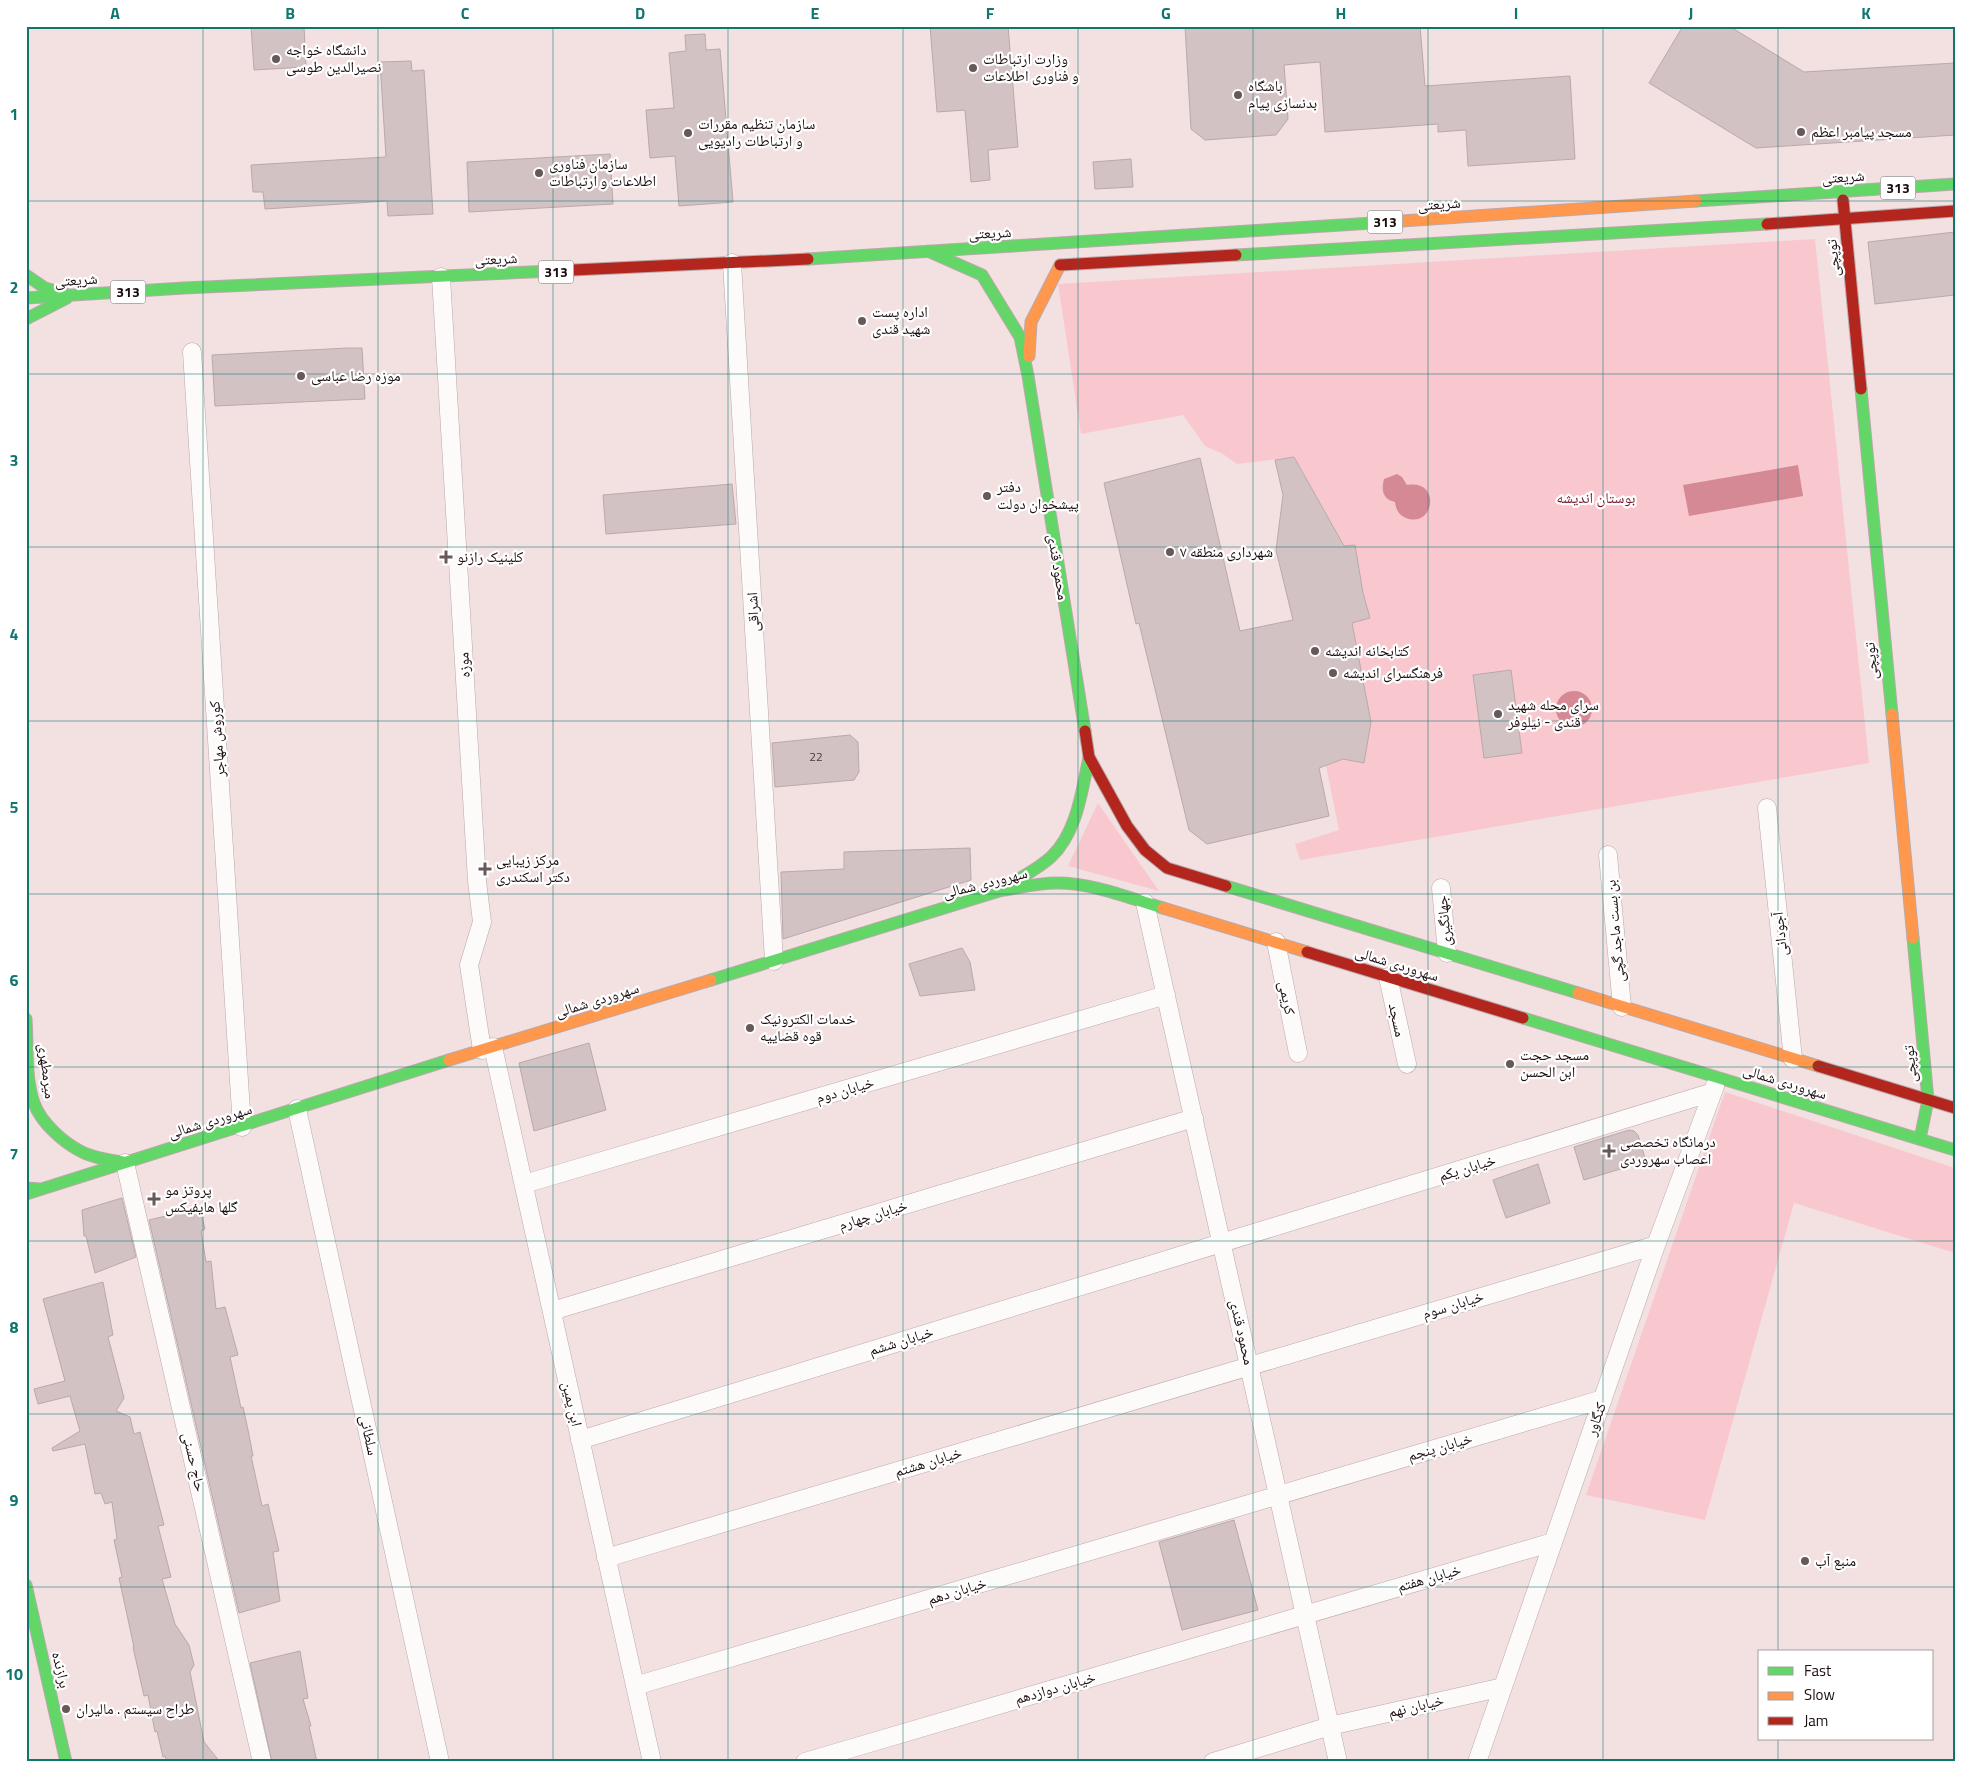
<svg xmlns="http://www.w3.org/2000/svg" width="1981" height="1788" font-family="'Titillium Web','Noto Naskh Arabic',sans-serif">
<rect width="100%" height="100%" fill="#f3e0e1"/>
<!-- green -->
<path fill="#f8c8ce" d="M 1815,239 L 1869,763 L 1300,860 L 1295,844 L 1339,830 L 1326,766 L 1343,759 L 1363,763 L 1371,722 L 1352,623 L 1370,618 L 1363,593 L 1355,545 L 1344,546 L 1294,457 L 1237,464 L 1223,454 L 1205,446 L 1183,415 L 1081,434 L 1058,284 Z
M 1098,803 L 1159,891 L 1068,866 Z
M 1725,1092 L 1955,1168 L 1955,1253 L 1794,1203 L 1705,1520 L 1586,1495 Z"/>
<!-- water -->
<path fill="#d48995" d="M 1798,465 L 1803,496 L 1689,516 L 1683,485 Z
M 1397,474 L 1402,477 L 1407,485 C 1442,479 1434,529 1406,518 C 1399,515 1396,510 1395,502 C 1383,499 1381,491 1384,479 Z
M1556 709a18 18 0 1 1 36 0a18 18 0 1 1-36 0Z"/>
<!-- building -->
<path fill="#d3c2c4" stroke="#b9a9aa" d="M 251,26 L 304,26 L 306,67 L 254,70 Z
M 930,26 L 1008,26 L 1018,147 L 988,150 L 990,180 L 971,182 L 965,110 L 937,112 Z
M 1185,26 L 1420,26 L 1425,86 L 1570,76 L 1575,159 L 1468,166 L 1466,130 L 1438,132 L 1438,124 L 1325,132 L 1320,62 L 1284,65 L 1288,119 L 1276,135 L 1205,140 L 1191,129 Z
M 1683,26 L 1729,26 L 1804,72 L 1955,63 L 1955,135 L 1756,148 L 1649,83 Z
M 705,34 L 706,50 L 720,49 L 733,202 L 679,206 L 675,156 L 650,158 L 646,110 L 674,108 L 669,53 L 686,51 L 685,35 Z
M 411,61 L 412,71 L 424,70 L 433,214 L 388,216 L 387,201 L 265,209 L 263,192 L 253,192 L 251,165 L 386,157 L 380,62 Z
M 610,154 L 613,204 L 469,212 L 467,162 Z
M 1131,159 L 1133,187 L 1095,189 L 1093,162 Z
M 1955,232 L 1955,295 L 1875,304 L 1868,242 Z
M 348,348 L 362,348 L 365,399 L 215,406 L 212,355 Z
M 1294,457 L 1344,546 L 1355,545 L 1363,593 L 1370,618 L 1352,623 L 1371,722 L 1364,763 L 1343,759 L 1319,768 L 1329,816 L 1207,844 L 1189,830 L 1139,623 L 1136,624 L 1104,483 L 1200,458 L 1240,631 L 1293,620 L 1276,550 L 1283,495 L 1275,460 Z
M 732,484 L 736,524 L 606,534 L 603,495 Z
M 1511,670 L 1522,753 L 1484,758 L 1473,675 Z
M 850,735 L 858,742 L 859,772 L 854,780 L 775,787 L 772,743 Z
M 970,848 L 971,880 L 783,939 L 781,872 L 844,869 L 844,852 Z
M 962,948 L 970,962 L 975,990 L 920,996 L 909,964 Z
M 589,1043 L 606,1110 L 534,1131 L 519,1063 Z
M 1629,1130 L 1634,1131 L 1638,1135 L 1645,1158 L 1640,1163 L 1584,1180 L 1574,1147 Z
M 1538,1164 L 1550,1203 L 1506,1218 L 1493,1180 Z
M 122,1198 L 136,1257 L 95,1273 L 86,1236 L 84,1236 L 82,1210 Z
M 200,1208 L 205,1229 L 201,1231 L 206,1262 L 211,1261 L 216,1309 L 225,1307 L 238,1355 L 230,1357 L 241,1408 L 243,1407 L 248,1430 L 253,1456 L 251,1456 L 262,1506 L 268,1504 L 279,1551 L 273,1552 L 280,1601 L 239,1613 L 149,1220 Z
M 103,1282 L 113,1335 L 108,1337 L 124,1398 L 116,1411 L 130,1417 L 134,1434 L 140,1432 L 164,1525 L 158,1526 L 171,1577 L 162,1579 L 175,1624 L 189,1645 L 194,1665 L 190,1672 L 204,1742 L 220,1762 L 167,1762 L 165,1756 L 163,1757 L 157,1731 L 155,1732 L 148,1695 L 144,1696 L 133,1647 L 134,1647 L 119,1578 L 122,1577 L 114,1540 L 117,1539 L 112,1502 L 105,1504 L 101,1493 L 95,1494 L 85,1444 L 53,1451 L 52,1448 L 80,1431 L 70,1396 L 38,1404 L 34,1389 L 65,1381 L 43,1299 Z
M 1234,1520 L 1258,1610 L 1182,1630 L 1159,1542 Z
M 300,1651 L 308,1698 L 303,1699 L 311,1726 L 309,1726 L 317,1762 L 272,1762 L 250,1663 Z"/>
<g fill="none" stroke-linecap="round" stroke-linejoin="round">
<!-- street casing -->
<g stroke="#b9a9ab" stroke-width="19">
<path id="street" d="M 732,263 L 774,961
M 441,277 L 477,881 L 482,922 L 469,965 L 482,1050
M 192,352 L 242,1127
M 1767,808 L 1793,1059
M 1608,855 L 1622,1007
M 1441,888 L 1447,953
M 1145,903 L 1338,1762
M 1276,942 L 1298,1053
M 1388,977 L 1407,1064
M 493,1047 L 652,1762
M 297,1109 L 440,1762
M 125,1163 L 262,1762
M 524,1184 L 1166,995
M 552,1311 L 1194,1118
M 580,1440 L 1713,1092
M 606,1558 L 1656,1245
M 635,1686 L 1603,1399
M 805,1762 L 1553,1542
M 1213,1762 L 1330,1726 L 1503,1687
M 1477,1762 L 1656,1245 L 1715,1086"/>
</g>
<!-- fast casing -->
<g stroke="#b9a9ab" stroke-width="13">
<path id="fast" d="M 1696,201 L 1955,184
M 928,251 L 982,275 L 1020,337 L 1028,376 L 1085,731
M 1236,255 L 1767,224
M 808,259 L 1373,223
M 26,275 L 45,288 L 66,294
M 26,298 L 184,288 L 552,271
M 26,319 L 67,298
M 1861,389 L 1892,714
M 1226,886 L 1578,993
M 1006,887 C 1021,877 1038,869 1051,857 C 1077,833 1082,790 1089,757
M 1913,938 L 1928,1100 L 1920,1139
M 711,980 L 999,891 C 1018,888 1037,883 1057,883 C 1093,883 1129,898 1163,908
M 1523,1018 L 1955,1150
M 26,1019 C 28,1046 25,1077 34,1103 C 41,1123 64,1143 82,1152 C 94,1158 109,1160 123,1162
M 26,1188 L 41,1189
M 26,1194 L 449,1060
M 26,1585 L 66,1762"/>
</g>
<!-- slow casing -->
<g stroke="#b9a9ab" stroke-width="13">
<path id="slow" d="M 1373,223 L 1696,201
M 1029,356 L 1031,322 L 1060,265
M 1892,714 L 1913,938
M 1163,908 L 1307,952
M 1578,993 L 1818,1066
M 449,1060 L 711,980"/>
</g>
<!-- jam casing -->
<g stroke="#b9a9ab" stroke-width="13">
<path id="jam" d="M 1843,200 L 1861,389
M 1767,224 L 1955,211
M 1060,265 L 1236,255
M 552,271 L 808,259
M 1085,731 L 1089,757 L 1127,826 L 1145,850 L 1167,868 L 1226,886
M 1307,952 L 1523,1018
M 1818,1066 L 1955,1108"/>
</g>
<!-- street -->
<use href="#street" stroke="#fdfafa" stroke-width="18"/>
<!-- fast -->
<use href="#fast" stroke="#63d668" stroke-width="11"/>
<!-- slow -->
<use href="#slow" stroke="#ff974d" stroke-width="11"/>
<!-- jam -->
<use href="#jam" stroke="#b3261e" stroke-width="11"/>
</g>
<!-- grid -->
<path fill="none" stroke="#0f766e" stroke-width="1" stroke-opacity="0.55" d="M 203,26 L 203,1762M 378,26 L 378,1762M 553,26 L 553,1762M 728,26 L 728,1762M 903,26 L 903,1762M 1078,26 L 1078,1762M 1253,26 L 1253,1762M 1428,26 L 1428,1762M 1603,26 L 1603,1762M 1778,26 L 1778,1652M 26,201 L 1955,201M 26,374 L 1955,374M 26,547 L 1955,547M 26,721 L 1955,721M 26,894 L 1955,894M 26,1067 L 1955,1067M 26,1241 L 1955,1241M 26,1414 L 1955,1414M 26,1587 L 1955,1587M 1778,1739 L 1778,1762"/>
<!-- markers -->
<g fill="#675859" stroke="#fff" stroke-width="2">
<circle cx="276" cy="59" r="5"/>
<circle cx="973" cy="68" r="5"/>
<circle cx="1238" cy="95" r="5"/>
<circle cx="1801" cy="132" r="5"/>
<circle cx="688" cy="133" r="5"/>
<circle cx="539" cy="173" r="5"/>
<circle cx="862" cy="321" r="5"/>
<circle cx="301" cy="376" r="5"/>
<circle cx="987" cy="496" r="5"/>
<circle cx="1170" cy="552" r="5"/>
<path d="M443.5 549.5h5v5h5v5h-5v5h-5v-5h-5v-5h5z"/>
<circle cx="1315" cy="651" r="5"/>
<circle cx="1333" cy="673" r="5"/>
<circle cx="1498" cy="714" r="5"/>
<path d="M482.5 861.5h5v5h5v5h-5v5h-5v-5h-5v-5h5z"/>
<circle cx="750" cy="1028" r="5"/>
<circle cx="1510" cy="1064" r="5"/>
<path d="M1606.5 1143.5h5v5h5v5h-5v5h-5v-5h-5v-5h5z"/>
<path d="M151.5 1191.5h5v5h5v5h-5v5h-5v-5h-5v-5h5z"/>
<circle cx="1805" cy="1561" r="5"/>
<circle cx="66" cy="1709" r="5"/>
</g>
<g text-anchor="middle" stroke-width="4.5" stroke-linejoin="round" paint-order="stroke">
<!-- number labels -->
<g font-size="12" fill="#4a3b3d">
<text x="816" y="761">22</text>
</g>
<!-- shield labels -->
<g fill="#fff" stroke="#605658" stroke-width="1">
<rect x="1880.5" y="176.5" width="35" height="23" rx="4"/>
<rect x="1367.5" y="210.5" width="35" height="23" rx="4"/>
<rect x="538.5" y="260.5" width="35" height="23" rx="4"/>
<rect x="110.5" y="280.5" width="35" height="23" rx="4"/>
</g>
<g font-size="14" font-weight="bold" fill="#1c0e10">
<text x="1898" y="193">313</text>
<text x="1385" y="227">313</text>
<text x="556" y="277">313</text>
<text x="128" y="297">313</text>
</g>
<!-- poi labels -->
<g font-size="15" fill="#1c0e10" stroke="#fff" text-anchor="start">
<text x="286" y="55">دانشگاه خواجه<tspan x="286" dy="17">نصیرالدین طوسی</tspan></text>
<text x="983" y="64">وزارت ارتباطات<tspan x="983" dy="17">و فناوری اطلاعات</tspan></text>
<text x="1248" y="91">باشگاه<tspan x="1248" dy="17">بدنسازی پیام</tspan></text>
<text x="698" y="129">سازمان تنظیم مقررات<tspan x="698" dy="17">و ارتباطات رادیویی</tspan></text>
<text x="1811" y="137">مسجد پیامبر اعظم</text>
<text x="549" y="169">سازمان فناوری<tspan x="549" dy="17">اطلاعات و ارتباطات</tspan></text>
<text x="872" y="317">اداره پست<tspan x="872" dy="17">شهید قندی</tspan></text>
<text x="311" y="381">موزه رضا عباسی</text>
<text x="997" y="492">دفتر<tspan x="997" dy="17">پیشخوان دولت</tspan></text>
<text x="1180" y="557">شهرداری منطقه ۷</text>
<text x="457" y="562">کلینیک رازنو</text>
<text x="1325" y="656">کتابخانه اندیشه</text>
<text x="1343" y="678">فرهنگسرای اندیشه</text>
<text x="1508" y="710">سرای محله شهید<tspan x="1508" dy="17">قندی - نیلوفر</tspan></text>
<text x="496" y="865">مرکز زیبایی<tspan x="496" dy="17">دکتر اسکندری</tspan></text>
<text x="760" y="1024">خدمات الکترونیک<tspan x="760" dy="17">قوه قضاییه</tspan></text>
<text x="1520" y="1060">مسجد حجت<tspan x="1520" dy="17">ابن الحسن</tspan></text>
<text x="1620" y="1147">درمانگاه تخصصی<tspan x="1620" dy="17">اعصاب سهروردی</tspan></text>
<text x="165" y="1195">پروتز مو<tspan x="165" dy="17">گلها هایفیکس</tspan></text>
<text x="1815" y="1566">منبع آب</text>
<text x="76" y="1714">طراح سیستم . مالیران</text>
</g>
<!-- street labels -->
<g font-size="15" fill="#1c0e10" stroke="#fff">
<text transform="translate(1843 177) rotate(-4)" y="5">شریعتی</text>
<text transform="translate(1439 204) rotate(-4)" y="5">شریعتی</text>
<text transform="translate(990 233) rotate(-3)" y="5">شریعتی</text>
<text transform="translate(1833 258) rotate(-95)" y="5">توپچی</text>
<text transform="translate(496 259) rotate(-3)" y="5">شریعتی</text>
<text transform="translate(76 280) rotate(-4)" y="5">شریعتی</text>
<text transform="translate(1058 567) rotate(81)" y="5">محمود قندی</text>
<text transform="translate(753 612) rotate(-93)" y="5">اشراقی</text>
<text transform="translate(1871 661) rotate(-95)" y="5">توپچی</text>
<text transform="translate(464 665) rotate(-93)" y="5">موزه</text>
<text transform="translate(217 739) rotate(-94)" y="5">کوروش مهاجر</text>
<text transform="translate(985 883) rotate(-14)" y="5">سهروردی شمالی</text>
<text transform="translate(1444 921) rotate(-95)" y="5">جهانگیری</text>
<text transform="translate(1615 931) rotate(-95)" y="5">بن بست ماجد گچی</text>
<text transform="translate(1780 934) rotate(-96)" y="5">آجودانی</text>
<text transform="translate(1397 964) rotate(17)" y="5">سهروردی شمالی</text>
<text transform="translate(1287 998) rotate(79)" y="5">کریمی</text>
<text transform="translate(597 1000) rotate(-17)" y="5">سهروردی شمالی</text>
<text transform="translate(1397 1020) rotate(78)" y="5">مسجد</text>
<text transform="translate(1910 1064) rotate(-95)" y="5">توپچی</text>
<text transform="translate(47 1071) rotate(83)" y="5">میرمطهری</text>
<text transform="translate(1785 1082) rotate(17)" y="5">سهروردی شمالی</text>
<text transform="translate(845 1090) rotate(-16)" y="5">خیابان دوم</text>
<text transform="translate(210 1121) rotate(-17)" y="5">سهروردی شمالی</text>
<text transform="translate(1467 1168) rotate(-17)" y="5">خیابان یکم</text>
<text transform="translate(873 1215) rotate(-17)" y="5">خیابان چهارم</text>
<text transform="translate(1453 1305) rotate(-17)" y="5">خیابان سوم</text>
<text transform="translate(1242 1332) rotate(77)" y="5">محمود قندی</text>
<text transform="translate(901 1341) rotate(-17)" y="5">خیابان ششم</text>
<text transform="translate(572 1404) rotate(77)" y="5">ابن یمین</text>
<text transform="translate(1596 1419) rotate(-71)" y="5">کنگاور</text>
<text transform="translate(369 1435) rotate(78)" y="5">سلطانی</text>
<text transform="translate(1440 1447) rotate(-16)" y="5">خیابان پنجم</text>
<text transform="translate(194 1462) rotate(77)" y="5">حاج حسنی</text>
<text transform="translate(928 1462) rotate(-17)" y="5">خیابان هشتم</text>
<text transform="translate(1429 1578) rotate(-16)" y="5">خیابان هفتم</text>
<text transform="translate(957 1591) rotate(-17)" y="5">خیابان دهم</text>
<text transform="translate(61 1670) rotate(77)" y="5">برازنده</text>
<text transform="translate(1055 1688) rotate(-16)" y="5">خیابان دوازدهم</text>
<text transform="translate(1416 1706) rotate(-13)" y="5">خیابان نهم</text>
</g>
<!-- park labels -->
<g font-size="15" fill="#72162f" stroke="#fff">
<text x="1596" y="503">بوستان اندیشه</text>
</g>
</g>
<!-- border -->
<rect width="1981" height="1788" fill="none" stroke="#ffffff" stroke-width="55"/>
<!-- legend -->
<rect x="1758" y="1650" width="175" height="90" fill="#ffffff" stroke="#a49f9f"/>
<rect x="1768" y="1667" width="25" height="8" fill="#63d668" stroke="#a49f9f"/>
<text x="1804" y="1676" font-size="15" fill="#1c0e10">Fast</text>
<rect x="1768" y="1692" width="25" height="8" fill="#ff974d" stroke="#a49f9f"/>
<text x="1804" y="1700" font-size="15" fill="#1c0e10">Slow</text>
<rect x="1768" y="1717" width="25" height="8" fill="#b3261e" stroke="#a49f9f"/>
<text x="1804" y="1726" font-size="15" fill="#1c0e10">Jam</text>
<rect x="28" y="28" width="1926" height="1732" fill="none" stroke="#0f766e" stroke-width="2"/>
<g font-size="16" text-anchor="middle" font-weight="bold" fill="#0f766e">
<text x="115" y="19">A</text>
<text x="290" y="19">B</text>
<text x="465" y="19">C</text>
<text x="640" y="19">D</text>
<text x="815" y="19">E</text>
<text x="990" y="19">F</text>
<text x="1166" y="19">G</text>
<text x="1341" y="19">H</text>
<text x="1516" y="19">I</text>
<text x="1691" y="19">J</text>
<text x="1866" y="19">K</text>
<text x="14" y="120">1</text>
<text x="14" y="293">2</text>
<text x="14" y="466">3</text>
<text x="14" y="640">4</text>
<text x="14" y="813">5</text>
<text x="14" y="986">6</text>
<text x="14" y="1160">7</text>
<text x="14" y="1333">8</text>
<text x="14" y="1506">9</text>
<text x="14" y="1680">10</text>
</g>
</svg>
